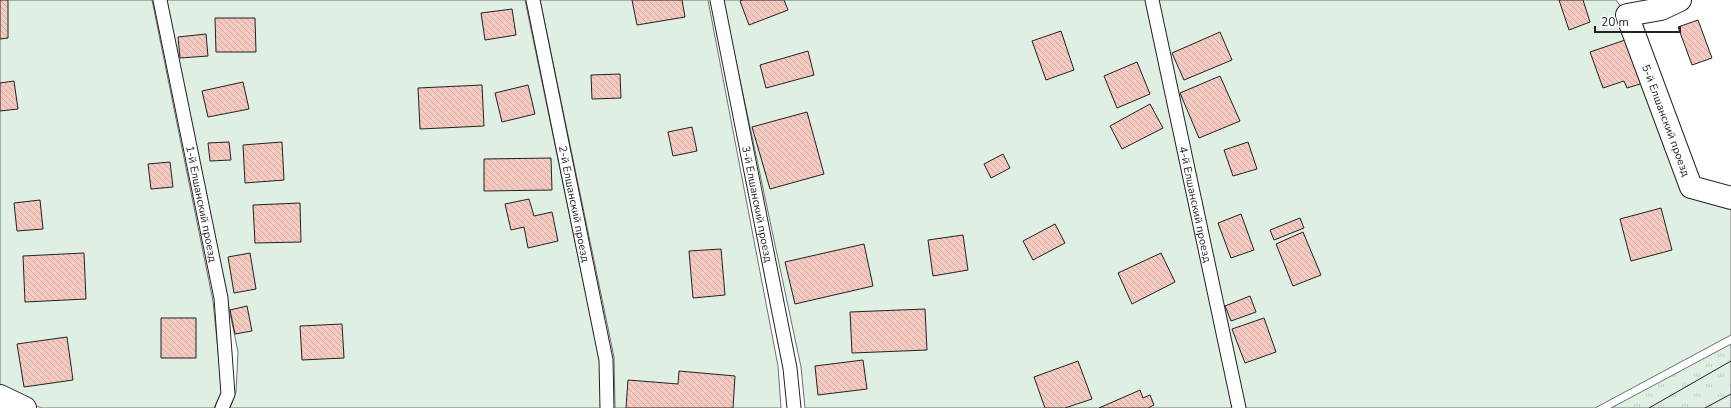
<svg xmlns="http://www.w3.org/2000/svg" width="1731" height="408" font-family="'Nunito Sans',sans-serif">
<defs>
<pattern id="grass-tufts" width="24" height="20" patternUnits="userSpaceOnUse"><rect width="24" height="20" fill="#e0efe3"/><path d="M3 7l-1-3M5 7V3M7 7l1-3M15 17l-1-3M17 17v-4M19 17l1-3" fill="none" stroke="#c0cdc2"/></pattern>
<pattern id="building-back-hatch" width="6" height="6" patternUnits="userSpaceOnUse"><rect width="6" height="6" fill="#f3c9c0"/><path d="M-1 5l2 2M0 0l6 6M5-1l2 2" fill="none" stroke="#d0aca5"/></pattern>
</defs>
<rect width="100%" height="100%" fill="#fff"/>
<!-- grass -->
<path fill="url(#grass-tufts)" stroke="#6f6f6f" d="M 1731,344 L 1731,408 L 1611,408 Z"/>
<!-- garden -->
<path fill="#e0efe3" stroke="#6f6f6f" d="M 0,0 L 152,0 L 213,301 L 222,391 L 214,408 L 41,408 L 0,388 Z
M 166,0 L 525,0 L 600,362 L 601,408 L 230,408 L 236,392 L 238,352 Z
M 540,0 L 708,0 L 778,366 L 781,408 L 615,408 L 614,357 Z
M 723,0 L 1616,0 L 1627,15 L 1691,187 L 1731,198 L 1731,335 L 1595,408 L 805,408 L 801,367 Z"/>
<!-- building -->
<path fill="url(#building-back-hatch)" stroke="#222" d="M 0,0 L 8,0 L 8,38 L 0,39 Z
M 632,0 L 682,0 L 685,17 L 637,25 Z
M 743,0 L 784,0 L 788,10 L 749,25 L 740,1 Z
M 1559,0 L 1583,0 L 1590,22 L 1569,30 Z
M 512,9 L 516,35 L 485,40 L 481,13 Z
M 215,18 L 255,18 L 256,52 L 216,52 Z
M 1698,20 L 1712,58 L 1692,65 L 1678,27 Z
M 1061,31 L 1074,70 L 1046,80 L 1032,41 Z
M 1220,32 L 1232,60 L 1184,80 L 1172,53 Z
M 206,34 L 208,56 L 180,58 L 178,37 Z
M 1631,38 L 1647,82 L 1627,88 L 1624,81 L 1603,88 L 1590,52 Z
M 808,51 L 814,75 L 766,88 L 760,65 Z
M 1137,62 L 1150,94 L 1117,108 L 1104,76 Z
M 620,74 L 621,98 L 592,99 L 591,75 Z
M 1220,76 L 1240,121 L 1199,138 L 1180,93 Z
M 14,81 L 18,109 L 0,111 L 0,83 Z
M 243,82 L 249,109 L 208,117 L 202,91 Z
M 482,85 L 484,126 L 420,129 L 418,88 Z
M 528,85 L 535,114 L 502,122 L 495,93 Z
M 1150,104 L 1163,128 L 1122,149 L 1110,126 Z
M 807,112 L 824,174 L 770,189 L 752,127 Z
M 692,127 L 697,151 L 673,156 L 668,132 Z
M 229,142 L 231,160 L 210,161 L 208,143 Z
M 282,142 L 284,180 L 245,183 L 243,145 Z
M 1248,142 L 1257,169 L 1233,176 L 1224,150 Z
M 1003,154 L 1010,168 L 991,178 L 984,164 Z
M 551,158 L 552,190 L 484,191 L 484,159 Z
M 170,162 L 173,187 L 151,189 L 148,164 Z
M 529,199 L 534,216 L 552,212 L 558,241 L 528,248 L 524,227 L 511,230 L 505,204 Z
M 40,200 L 43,229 L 17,231 L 14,203 Z
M 300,203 L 301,242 L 255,243 L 253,205 Z
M 1661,208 L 1672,250 L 1631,261 L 1620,219 Z
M 1241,214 L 1254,250 L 1231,258 L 1218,223 Z
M 1300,218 L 1304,228 L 1274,240 L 1270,230 Z
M 1055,224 L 1065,243 L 1033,260 L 1023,241 Z
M 1303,232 L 1321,275 L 1293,286 L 1276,244 Z
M 963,235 L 968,270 L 933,276 L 928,240 Z
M 864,244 L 873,286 L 795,304 L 785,262 Z
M 721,249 L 725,295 L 693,298 L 689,251 Z
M 84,253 L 86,299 L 25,302 L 23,256 Z
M 250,253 L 256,289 L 234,293 L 228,257 Z
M 1161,253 L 1175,282 L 1132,304 L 1118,273 Z
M 1250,296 L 1256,312 L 1231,321 L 1225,306 Z
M 247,306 L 252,331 L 235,334 L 230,310 Z
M 925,309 L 927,350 L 852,353 L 850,312 Z
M 161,318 L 196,318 L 196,358 L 161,358 Z
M 1264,318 L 1276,352 L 1245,363 L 1232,329 Z
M 342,324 L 344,358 L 302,360 L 300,326 Z
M 67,337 L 73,380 L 24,387 L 17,344 Z
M 863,360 L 867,389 L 818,395 L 815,366 Z
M 1078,361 L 1092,399 L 1065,408 L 1045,408 L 1034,377 Z
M 679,371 L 735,376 L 733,408 L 626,408 L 628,380 L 678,384 Z
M 1140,390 L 1143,398 L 1150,395 L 1154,405 L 1148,408 L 1099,408 Z"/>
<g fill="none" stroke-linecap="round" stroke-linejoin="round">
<!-- lane casing -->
<g stroke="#222" stroke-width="15">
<g id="lane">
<path id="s1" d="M 160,0 L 221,298 L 228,394 L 222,408"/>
<path id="s2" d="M 533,0 L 606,360 L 607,408"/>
<path id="s3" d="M 717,0 L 790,368 L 794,408"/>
<path id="s4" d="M 1152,0 L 1239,408"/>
</g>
</g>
<!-- street casing -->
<g stroke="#222" stroke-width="24">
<g id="street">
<path id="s5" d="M 1680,0 L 1661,9 L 1627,15 L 1691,187 L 1731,198"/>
<path d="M 0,396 L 25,408"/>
</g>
</g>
<!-- lane -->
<use href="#lane" stroke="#fff" stroke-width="13"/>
<!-- street -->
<use href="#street" stroke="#fff" stroke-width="22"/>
<!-- tram -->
<path stroke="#222" stroke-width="1" d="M 1649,408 L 1731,361
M 1705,408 L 1731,394"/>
</g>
<g text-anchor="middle" stroke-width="3" stroke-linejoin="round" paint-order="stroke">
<!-- street labels -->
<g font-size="11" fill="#222" stroke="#fff">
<text dy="4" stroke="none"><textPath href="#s5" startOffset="168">5-й Елшанский проезд</textPath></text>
<text dy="4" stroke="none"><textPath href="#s1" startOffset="208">1-й Елшанский проезд</textPath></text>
<text dy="4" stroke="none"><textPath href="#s2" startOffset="208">2-й Елшанский проезд</textPath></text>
<text dy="4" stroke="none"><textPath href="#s3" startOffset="208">3-й Елшанский проезд</textPath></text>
<text dy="4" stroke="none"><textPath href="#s4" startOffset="209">4-й Елшанский проезд</textPath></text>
</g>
</g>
<!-- scale -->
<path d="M1595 26v6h85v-6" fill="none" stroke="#222222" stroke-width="2"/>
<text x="1601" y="26" font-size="12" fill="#222222" stroke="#ffffff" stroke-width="3" paint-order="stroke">20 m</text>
</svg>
